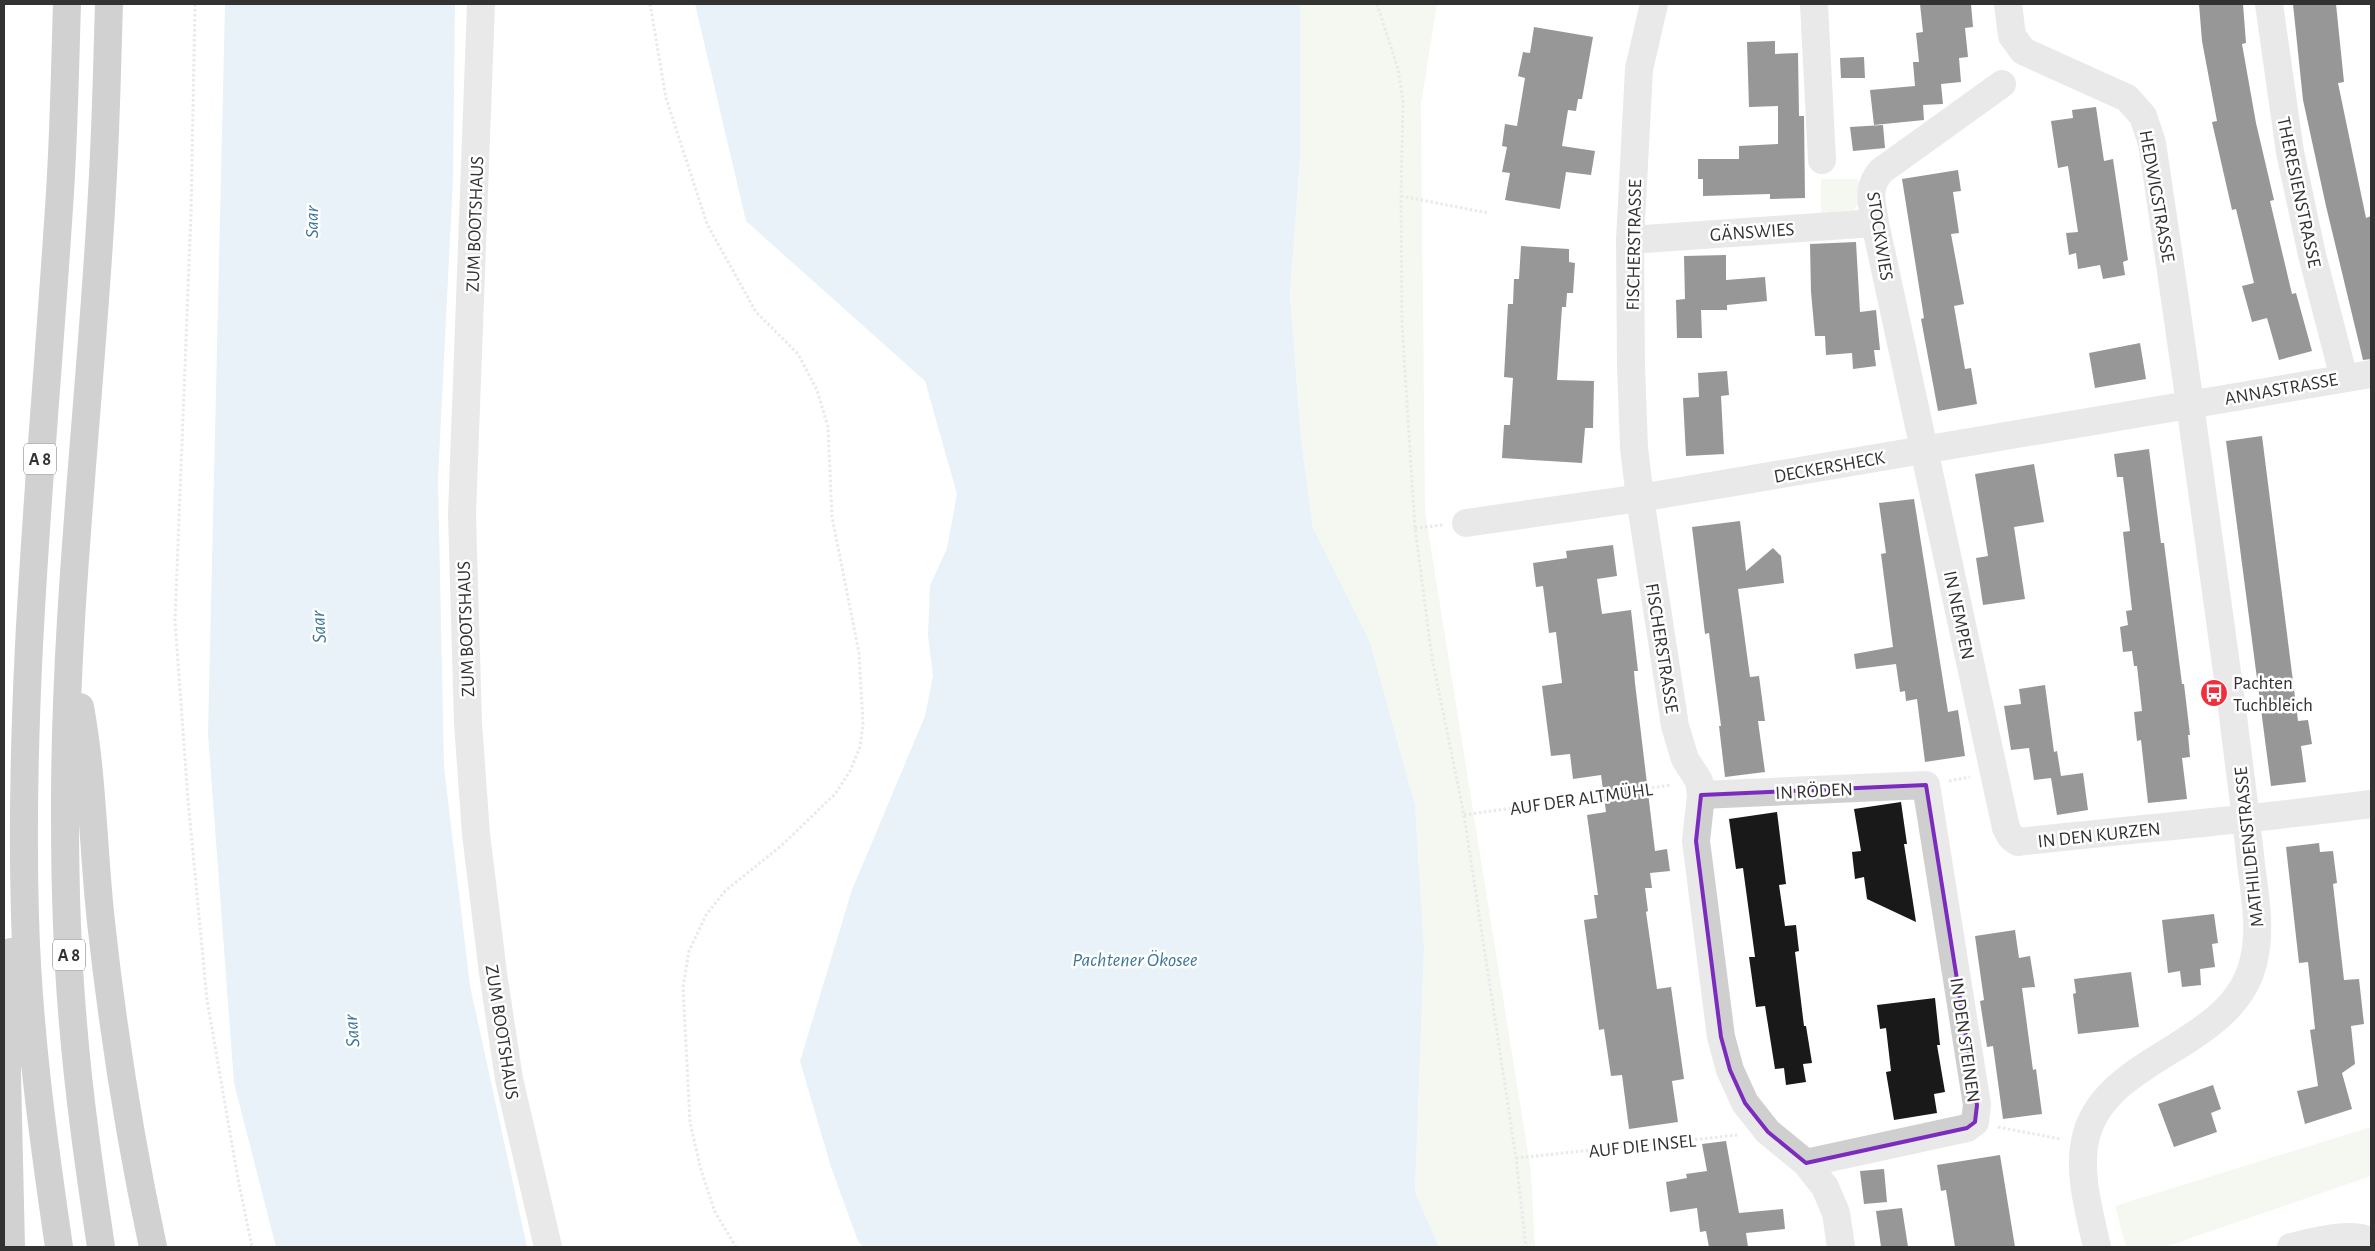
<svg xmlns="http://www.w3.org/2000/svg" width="2375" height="1251" font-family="'Alegreya Sans',sans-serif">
<rect width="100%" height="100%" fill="#fff"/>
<!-- green -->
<path fill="#e8efe0" d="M 1300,4 L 1437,4 L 1421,104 L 1425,511 L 1531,1172 L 1535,1247 L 1439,1247 L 1415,1192 L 1424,949 L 1415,805 L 1370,642 L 1313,528 L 1301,440 L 1290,293 L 1300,160 Z
M 1821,179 L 1858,179 L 1861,200 L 1854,210 L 1821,213 Z
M 2371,1127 L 2371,1176 L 2165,1247 L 2126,1247 L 2115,1206 Z"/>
<!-- water -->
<path fill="#cce2f0" d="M 225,4 L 455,4 L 453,178 L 438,479 L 444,767 L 470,986 L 527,1247 L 276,1247 L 234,1083 L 208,734 Z
M 695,4 L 1300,4 L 1300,160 L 1290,293 L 1301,440 L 1313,528 L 1370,642 L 1415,805 L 1424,949 L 1415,1192 L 1439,1247 L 863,1247 L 858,1241 L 831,1167 L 800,1061 L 852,890 L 925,716 L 933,676 L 928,635 L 930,586 L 947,548 L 957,494 L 925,381 L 746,221 Z"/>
<!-- building -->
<path fill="#191919" d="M 1920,4 L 1971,4 L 1973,27 L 1965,28 L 1968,57 L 1959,58 L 1961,82 L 1941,84 L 1943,104 L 1923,105 L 1924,120 L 1874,125 L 1870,90 L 1915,86 L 1913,62 L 1919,62 L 1916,33 L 1923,32 Z
M 2199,4 L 2243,4 L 2246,43 L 2242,44 L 2256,123 L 2274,200 L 2270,201 L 2292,294 L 2296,293 L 2312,351 L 2279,360 L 2267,318 L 2252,322 L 2242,286 L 2254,283 L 2236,209 L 2232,210 L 2212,122 L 2217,121 L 2202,41 Z
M 2293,4 L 2336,4 L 2344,82 L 2338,83 L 2366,218 L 2371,216 L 2371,359 L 2363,360 L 2326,206 L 2303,100 Z
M 1534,27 L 1593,37 L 1582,99 L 1578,99 L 1576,111 L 1568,110 L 1562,146 L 1595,151 L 1591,175 L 1566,172 L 1560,209 L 1505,200 L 1510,173 L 1502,172 L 1507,147 L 1502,146 L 1505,124 L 1517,126 L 1525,78 L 1518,76 L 1523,52 L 1530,53 Z
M 1775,41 L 1775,54 L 1798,53 L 1799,116 L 1804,116 L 1805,198 L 1770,199 L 1770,194 L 1703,196 L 1703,179 L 1698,179 L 1698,159 L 1739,159 L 1739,146 L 1778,144 L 1778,106 L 1749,107 L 1747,42 Z
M 1864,57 L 1865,78 L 1841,78 L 1840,58 Z
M 2096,107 L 2104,161 L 2113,159 L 2128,260 L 2123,262 L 2125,275 L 2103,279 L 2100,265 L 2078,269 L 2076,253 L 2069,255 L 2066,233 L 2078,232 L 2068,166 L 2058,168 L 2051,121 L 2073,118 L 2072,110 Z
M 1883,125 L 1885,148 L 1853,151 L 1850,127 Z
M 1958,170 L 1961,191 L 1953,192 L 1959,233 L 1951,234 L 1964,304 L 1954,306 L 1965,369 L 1971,368 L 1977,404 L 1938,411 L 1921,319 L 1924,318 L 1902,179 Z
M 1856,242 L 1860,312 L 1876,310 L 1880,350 L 1874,350 L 1876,366 L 1853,369 L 1852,353 L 1826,355 L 1825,336 L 1815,336 L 1811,292 L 1810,244 Z
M 1521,246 L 1569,249 L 1569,262 L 1575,263 L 1573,293 L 1567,293 L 1566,307 L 1562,307 L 1557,380 L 1594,381 L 1593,428 L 1585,428 L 1582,463 L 1502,458 L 1504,425 L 1510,425 L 1513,378 L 1504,377 L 1508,304 L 1513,304 L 1514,279 L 1519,279 Z
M 1726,255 L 1726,280 L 1765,277 L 1767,301 L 1727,305 L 1727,310 L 1701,310 L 1702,338 L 1677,338 L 1676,300 L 1685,299 L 1684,256 Z
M 2140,343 L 2146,379 L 2095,388 L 2089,353 Z
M 1727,371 L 1729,395 L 1721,396 L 1724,454 L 1686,456 L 1683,398 L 1699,397 L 1698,373 Z
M 2262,436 L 2298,721 L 2308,720 L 2312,744 L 2301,746 L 2306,782 L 2271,786 L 2226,441 Z
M 2149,449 L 2161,543 L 2164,543 L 2182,684 L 2184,684 L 2190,735 L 2188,735 L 2190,757 L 2182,758 L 2187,799 L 2148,803 L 2141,740 L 2137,741 L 2134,712 L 2142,711 L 2137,666 L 2134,666 L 2132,651 L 2123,652 L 2120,627 L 2128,625 L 2126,611 L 2132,610 L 2123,532 L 2130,531 L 2123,477 L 2117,477 L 2114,454 Z
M 2034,464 L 2044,522 L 2014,527 L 2025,599 L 1983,605 L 1976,558 L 1988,556 L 1975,474 Z
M 1914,499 L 1948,712 L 1958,710 L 1965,756 L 1925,762 L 1917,699 L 1906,701 L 1905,691 L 1900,692 L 1896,664 L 1856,669 L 1854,654 L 1893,647 L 1881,554 L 1886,553 L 1879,503 Z
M 1740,521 L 1746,571 L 1773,548 L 1781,556 L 1784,583 L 1738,589 L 1750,677 L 1759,676 L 1765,721 L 1758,721 L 1765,772 L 1725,777 L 1719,726 L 1721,726 L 1709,633 L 1705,634 L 1692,527 Z
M 1613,545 L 1617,576 L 1597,579 L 1602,614 L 1631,610 L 1638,671 L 1634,671 L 1635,683 L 1655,851 L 1667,849 L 1670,871 L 1650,873 L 1652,888 L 1645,888 L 1648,911 L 1646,912 L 1657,989 L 1671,987 L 1684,1079 L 1672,1081 L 1678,1122 L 1629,1129 L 1622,1075 L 1611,1076 L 1604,1029 L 1599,1030 L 1584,920 L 1597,918 L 1594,895 L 1598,895 L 1587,815 L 1606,812 L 1601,775 L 1573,779 L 1570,754 L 1551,756 L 1542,686 L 1562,683 L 1556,632 L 1549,633 L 1543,586 L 1536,587 L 1533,563 L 1567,558 L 1566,551 Z
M 2045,685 L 2054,752 L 2057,751 L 2061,776 L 2083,773 L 2088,810 L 2057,815 L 2051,778 L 2034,780 L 2029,748 L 2011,750 L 2004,706 L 2021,704 L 2019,689 Z
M 1901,802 L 1907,844 L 1904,844 L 1916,922 L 1867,899 L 1864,877 L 1855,879 L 1852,852 L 1861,851 L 1854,809 Z
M 1777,812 L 1786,884 L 1779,885 L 1785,926 L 1796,925 L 1799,951 L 1795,952 L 1804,1026 L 1806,1026 L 1812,1063 L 1803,1064 L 1806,1082 L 1786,1085 L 1784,1068 L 1775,1069 L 1765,1006 L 1756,1007 L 1749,957 L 1755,957 L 1743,868 L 1736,869 L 1729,819 Z
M 2319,843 L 2320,852 L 2333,851 L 2337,883 L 2333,884 L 2344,980 L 2359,979 L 2364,1024 L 2351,1026 L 2355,1064 L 2342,1073 L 2352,1109 L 2305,1124 L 2297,1091 L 2318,1086 L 2310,1030 L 2315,1029 L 2308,962 L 2299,963 L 2286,847 Z
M 2214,914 L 2218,943 L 2212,944 L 2215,967 L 2200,969 L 2201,985 L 2182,987 L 2180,971 L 2168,973 L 2162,920 Z
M 2015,930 L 2019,958 L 2030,956 L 2035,987 L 2022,988 L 2033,1070 L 2036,1069 L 2042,1114 L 2003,1119 L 1993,1046 L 1987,1047 L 1980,1001 L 1984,1000 L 1975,936 Z
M 2131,972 L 2139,1027 L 2078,1034 L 2073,994 L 2076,993 L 2074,979 Z
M 1935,998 L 1940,1045 L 1937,1045 L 1945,1092 L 1934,1094 L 1937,1113 L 1894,1120 L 1886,1072 L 1891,1071 L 1886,1028 L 1880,1029 L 1877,1005 Z
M 2213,1085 L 2221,1109 L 2211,1113 L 2217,1132 L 2174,1147 L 2158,1104 Z
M 1726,1141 L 1739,1213 L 1783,1209 L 1785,1229 L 1746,1233 L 1748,1247 L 1709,1247 L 1706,1231 L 1700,1232 L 1697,1208 L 1670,1212 L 1666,1182 L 1687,1178 L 1686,1174 L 1707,1171 L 1702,1144 Z
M 2000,1155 L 2015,1247 L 1955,1247 L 1946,1190 L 1941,1191 L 1937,1165 Z
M 1884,1169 L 1887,1202 L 1864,1204 L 1860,1171 Z
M 1902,1208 L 1908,1247 L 1881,1247 L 1876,1211 Z"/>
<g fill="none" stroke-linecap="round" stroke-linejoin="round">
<!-- path -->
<path stroke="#cfcfcf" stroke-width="3" stroke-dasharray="2.5 2.5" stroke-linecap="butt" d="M 195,4 L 191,213 L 175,621 L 188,800 L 207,1000 L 238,1179 L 252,1247
M 650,4 L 666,98 L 707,224 L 756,312 L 798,354 L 817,390 L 828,427 L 832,517 L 859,653 L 863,724 L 860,747 L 850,771 L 835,794 L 781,846 L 725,891 L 706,915 L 689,951 L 683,987 L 690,1122 L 701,1170 L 715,1212 L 736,1247
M 1377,4 L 1398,69 L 1403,101 L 1401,196 L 1402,324 L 1415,528 L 1432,658 L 1464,815 L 1516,1158 L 1526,1247
M 1401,196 L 1488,213
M 1415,528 L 1443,525
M 1949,781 L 1970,777
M 1464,815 L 1671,785
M 1998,1127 L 2060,1139
M 1516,1158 L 1738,1135"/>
<!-- minor -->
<path stroke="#cfcfcf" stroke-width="28" d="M 481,4 L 462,514 L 468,723 L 476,834 L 493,973 L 509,1079 L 548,1247
M 1654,4 L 1639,69 L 1630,240 L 1631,365 L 1634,448 L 1640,498 L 1675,726 L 1685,759 L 1699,781 L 1701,795 L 1696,841 L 1721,1037 L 1730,1070 L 1745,1103 L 1768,1132 L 1806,1163 L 1825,1187 L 1836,1213 L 1841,1247
M 1814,4 L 1822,160
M 2008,4 L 2012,36 L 2023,51 L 2127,98 L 2143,116 L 2152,143 C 2181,334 2207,525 2233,716 C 2239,766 2246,815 2251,864 C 2255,896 2261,928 2254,959 C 2236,1049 2102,1054 2085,1141 C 2078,1174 2090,1215 2097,1247
M 2269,4 L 2290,152 L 2312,255 L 2344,378
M 2002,84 L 1881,171 C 1866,189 1872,201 1875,223 L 2006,828 L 2011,837 L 2018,842 C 2136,829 2254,819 2371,804
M 1630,240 L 1875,223
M 1466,523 L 1640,498 L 2371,374
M 1701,795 L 1926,785 L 1977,1105 L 1975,1122 L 1967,1128 L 1806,1163
M 2291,1247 C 2308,1243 2359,1229 2371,1243"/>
<!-- highway -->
<path stroke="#999" stroke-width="28" d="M 80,707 C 93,778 93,850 101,922 C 113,1031 130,1140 153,1247
M 11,952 L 7,1074 L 11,1247
M 59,1247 C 43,1138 28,1028 25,917 C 18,675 45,433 60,192 C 64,129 65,66 67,4
M 101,1247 C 90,1173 79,1098 73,1023 C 67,955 65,886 65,817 C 64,608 91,400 102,192 C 106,129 107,66 109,4"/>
</g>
<!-- marked area -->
<path d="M0 0H2375V1251H0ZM 1926,785 L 1977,1105 L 1975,1122 L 1967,1128 L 1806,1163 L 1768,1132 L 1745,1103 L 1730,1070 L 1721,1037 L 1696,841 L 1701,795 Z" fill="#fff" fill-opacity=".55" fill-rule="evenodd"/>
<path fill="none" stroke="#7b2cbf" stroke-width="4" stroke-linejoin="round" d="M 1926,785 L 1977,1105 L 1975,1122 L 1967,1128 L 1806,1163 L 1768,1132 L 1745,1103 L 1730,1070 L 1721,1037 L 1696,841 L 1701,795 Z"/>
<!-- icons -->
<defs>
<g id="bus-disc" transform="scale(1.4375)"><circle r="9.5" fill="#f02e3c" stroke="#fff"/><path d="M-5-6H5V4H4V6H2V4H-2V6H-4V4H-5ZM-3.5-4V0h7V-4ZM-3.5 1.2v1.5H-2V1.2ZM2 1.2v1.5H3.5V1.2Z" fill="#fff"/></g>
</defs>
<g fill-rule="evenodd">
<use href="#bus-disc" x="2214" y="693"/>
</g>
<g text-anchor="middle" stroke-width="5" stroke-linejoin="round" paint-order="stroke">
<!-- shield labels -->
<g fill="#fff" stroke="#707070" stroke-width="1">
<rect x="24" y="443.5" width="32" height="31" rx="4"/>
<rect x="53" y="939.5" width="32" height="31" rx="4"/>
</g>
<g font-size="18" font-weight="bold" fill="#323232">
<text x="40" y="465">A 8</text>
<text x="69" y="961">A 8</text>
</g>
<!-- street labels -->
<g font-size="19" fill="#323232" stroke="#fff">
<text transform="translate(2300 192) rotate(78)" y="7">THERESIENSTRASSE</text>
<text transform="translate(2158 196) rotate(80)" y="7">HEDWIGSTRASSE</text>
<text transform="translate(474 224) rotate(-88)" y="7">ZUM BOOTSHAUS</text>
<text transform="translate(1752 231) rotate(-4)" y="7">GÄNSWIES</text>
<text transform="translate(1881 236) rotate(81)" y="7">STOCKWIES</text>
<text transform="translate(1633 245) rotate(-89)" y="7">FISCHERSTRASSE</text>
<text transform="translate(2281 388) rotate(-10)" y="7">ANNASTRASSE</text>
<text transform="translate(1829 466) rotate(-10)" y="7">DECKERSHECK</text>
<text transform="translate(1960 615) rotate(78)" y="7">IN NEMPEN</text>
<text transform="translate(465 629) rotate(-92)" y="7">ZUM BOOTSHAUS</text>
<text transform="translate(1663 648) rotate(81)" y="7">FISCHERSTRASSE</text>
<text transform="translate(1814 790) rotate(-3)" y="7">IN RÖDEN</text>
<text transform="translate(1581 798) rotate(-8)" y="7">AUF DER ALTMÜHL</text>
<text transform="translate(2099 834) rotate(-6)" y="7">IN DEN KURZEN</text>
<text transform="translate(2248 847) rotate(-96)" y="7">MATHILDENSTRASSE</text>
<text transform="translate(503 1032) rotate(81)" y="7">ZUM BOOTSHAUS</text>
<text transform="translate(1966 1040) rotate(82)" y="7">IN DEN STEINEN</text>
<text transform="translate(1642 1145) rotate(-6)" y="7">AUF DIE INSEL</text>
</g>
<!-- poi labels -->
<g font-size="19" fill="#323232" stroke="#fff" text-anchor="start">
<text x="2233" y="689">Pachten<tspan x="2233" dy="22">Tuchbleich</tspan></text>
</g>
<!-- water labels -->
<g font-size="20" font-style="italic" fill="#3a769b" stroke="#fff">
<text transform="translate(311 222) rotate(-90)" y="7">Saar</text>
<text transform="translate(318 627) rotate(-94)" y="7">Saar</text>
<text x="1135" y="966">Pachtener Ökosee</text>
<text transform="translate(351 1031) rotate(-95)" y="7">Saar</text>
</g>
</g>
<!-- border -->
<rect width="2375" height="1251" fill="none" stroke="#323232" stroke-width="10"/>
</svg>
